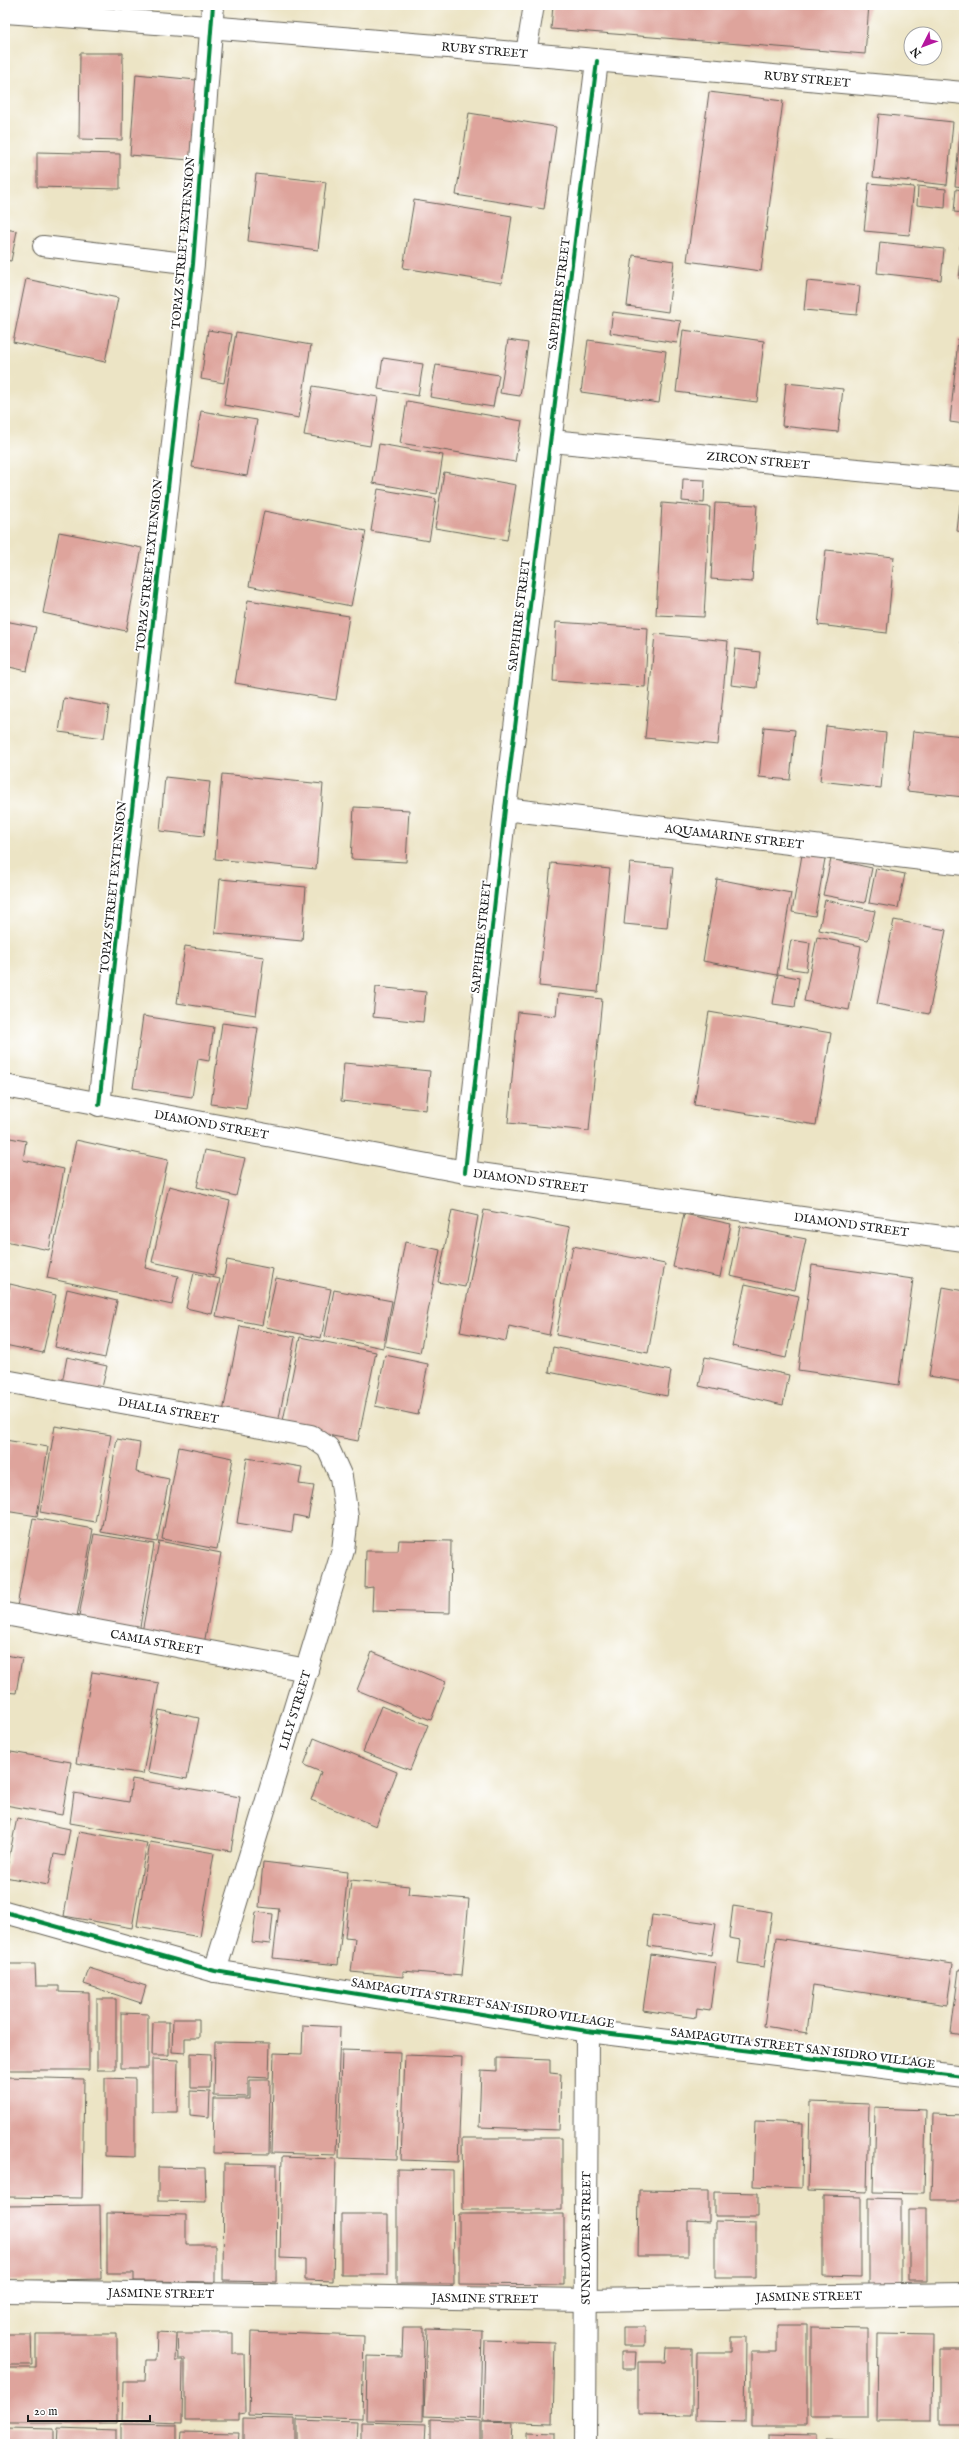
<svg xmlns="http://www.w3.org/2000/svg" width="969" height="2449" font-family="'IM FELL English',serif">
<rect width="100%" height="100%" fill="#fff"/>
<filter id="ink" filterUnits="userSpaceOnUse"><feTurbulence type="fractalNoise" baseFrequency=".025" numOctaves="2"/><feDisplacementMap in="SourceGraphic" scale="8" xChannelSelector="R" yChannelSelector="G"/><feConvolveMatrix kernelMatrix="1 2 1 2 8 2 1 2 1" color-interpolation-filters="sRGB"/></filter>
<filter id="wash" filterUnits="userSpaceOnUse"><feTurbulence type="fractalNoise" baseFrequency=".012" numOctaves="4" result="noise"/><feDisplacementMap in="SourceGraphic" scale="16" xChannelSelector="R" yChannelSelector="G"/><feGaussianBlur stdDeviation="0.9" result="paint"/><feColorMatrix in="noise" values="0 0 0 0 0 0 0 0 0 0 0 0 0 0 0 0 0 1.4 0 .05"/><feComposite in="paint" operator="in"/></filter>
<g filter="url(#wash)">
<rect width="100%" height="100%" fill="#ece4c5"/>
<g id="blocks">
<!-- building -->
<path fill="#dea49c" d="M 553,5 L 869,5 L 865,54 L 551,29 Z
M 80,53 L 123,53 L 122,140 L 79,139 Z
M 136,74 L 196,80 L 190,160 L 130,155 Z
M 709,92 L 783,101 L 761,271 L 687,261 Z
M 469,113 L 556,127 L 544,209 L 456,195 Z
M 879,114 L 953,122 L 947,185 L 873,177 Z
M 960,133 L 964,133 L 964,187 L 955,186 Z
M 37,152 L 120,154 L 120,189 L 37,187 Z
M 256,174 L 326,182 L 318,250 L 248,241 Z
M 869,183 L 914,187 L 909,235 L 864,231 Z
M 918,186 L 946,189 L 945,208 L 917,205 Z
M 956,189 L 964,190 L 964,213 L 954,212 Z
M 414,200 L 512,216 L 502,283 L 403,268 Z
M 963,223 L 964,223 L 964,249 L 960,249 Z
M 5,229 L 17,231 L 11,261 L 5,260 Z
M 880,242 L 944,249 L 941,280 L 877,273 Z
M 633,255 L 674,261 L 668,312 L 627,306 Z
M 961,260 L 964,260 L 964,279 L 959,279 Z
M 26,279 L 118,298 L 105,362 L 13,342 Z
M 807,281 L 860,286 L 857,315 L 804,310 Z
M 613,312 L 681,321 L 677,343 L 610,333 Z
M 208,330 L 232,334 L 224,383 L 201,379 Z
M 683,330 L 764,341 L 757,402 L 676,392 Z
M 236,332 L 311,345 L 299,418 L 224,405 Z
M 958,339 L 964,340 L 964,424 L 950,422 Z
M 508,340 L 528,343 L 520,396 L 500,393 Z
M 588,340 L 666,351 L 659,403 L 581,392 Z
M 383,358 L 423,364 L 418,396 L 378,389 Z
M 436,365 L 499,375 L 493,407 L 430,397 Z
M 786,383 L 843,389 L 838,432 L 782,426 Z
M 313,386 L 378,397 L 370,446 L 304,435 Z
M 407,401 L 522,421 L 515,462 L 400,443 Z
M 201,411 L 257,420 L 247,476 L 192,467 Z
M 379,444 L 443,455 L 437,494 L 373,483 Z
M 444,472 L 516,485 L 507,540 L 435,528 Z
M 683,479 L 705,480 L 704,503 L 682,501 Z
M 378,489 L 436,499 L 429,541 L 371,531 Z
M 662,503 L 710,507 L 704,617 L 656,615 Z
M 715,503 L 757,505 L 752,582 L 711,579 Z
M 960,504 L 964,505 L 964,532 L 957,531 Z
M 264,511 L 366,531 L 351,606 L 249,586 Z
M 59,532 L 142,548 L 126,631 L 43,613 Z
M 826,550 L 894,557 L 887,633 L 818,625 Z
M 248,600 L 349,616 L 336,700 L 235,683 Z
M 5,621 L 36,627 L 27,671 L 5,666 Z
M 556,622 L 648,628 L 645,687 L 553,681 Z
M 963,622 L 964,622 L 964,643 L 961,643 Z
M 655,634 L 728,641 L 718,745 L 645,738 Z
M 735,649 L 760,652 L 757,688 L 731,685 Z
M 64,698 L 109,706 L 104,738 L 59,732 Z
M 826,726 L 886,733 L 881,788 L 820,781 Z
M 764,727 L 795,730 L 790,780 L 759,777 Z
M 913,731 L 964,736 L 964,797 L 907,791 Z
M 222,774 L 323,784 L 316,869 L 215,859 Z
M 165,777 L 210,782 L 204,836 L 160,831 Z
M 354,807 L 409,810 L 406,862 L 351,859 Z
M 803,849 L 826,853 L 815,916 L 792,912 Z
M 831,859 L 872,868 L 865,903 L 823,895 Z
M 551,863 L 610,869 L 598,992 L 539,986 Z
M 630,863 L 673,867 L 667,928 L 624,924 Z
M 876,868 L 905,874 L 898,908 L 869,903 Z
M 220,879 L 306,887 L 302,941 L 215,933 Z
M 717,879 L 791,893 L 777,975 L 703,961 Z
M 825,900 L 875,911 L 868,940 L 819,930 Z
M 894,920 L 946,930 L 929,1014 L 877,1004 Z
M 817,937 L 861,946 L 849,1010 L 804,1001 Z
M 791,940 L 810,943 L 806,971 L 786,968 Z
M 185,946 L 264,957 L 256,1015 L 177,1003 Z
M 778,974 L 799,978 L 795,1007 L 773,1004 Z
M 376,987 L 426,992 L 423,1022 L 373,1017 Z
M 558,994 L 602,999 L 589,1131 L 508,1123 L 518,1012 L 556,1016 Z
M 709,1012 L 831,1033 L 816,1125 L 694,1105 Z
M 143,1016 L 214,1027 L 209,1061 L 198,1059 L 192,1097 L 133,1088 Z
M 222,1023 L 258,1028 L 246,1109 L 211,1104 Z
M 344,1063 L 430,1071 L 426,1110 L 341,1101 Z
M 5,1137 L 26,1141 L 23,1160 L 64,1169 L 49,1250 L 5,1241 Z
M 76,1140 L 168,1160 L 145,1268 L 178,1276 L 172,1305 L 47,1278 Z
M 205,1150 L 245,1158 L 236,1196 L 197,1187 Z
M 169,1186 L 230,1201 L 214,1275 L 152,1262 Z
M 452,1210 L 478,1216 L 465,1287 L 438,1282 Z
M 484,1210 L 570,1227 L 549,1335 L 509,1326 L 506,1341 L 460,1332 Z
M 684,1214 L 731,1224 L 720,1277 L 673,1267 Z
M 740,1226 L 806,1239 L 795,1290 L 730,1276 Z
M 405,1242 L 440,1250 L 420,1353 L 385,1346 Z
M 573,1246 L 665,1264 L 648,1353 L 556,1335 Z
M 227,1260 L 273,1269 L 262,1325 L 216,1316 Z
M 812,1265 L 913,1279 L 899,1385 L 798,1370 Z
M 194,1273 L 220,1279 L 212,1314 L 186,1308 Z
M 276,1278 L 331,1289 L 321,1338 L 266,1327 Z
M 10,1284 L 56,1295 L 43,1353 L 5,1345 L 5,1307 Z
M 745,1284 L 799,1296 L 786,1358 L 732,1346 Z
M 943,1287 L 964,1291 L 964,1382 L 929,1376 Z
M 67,1289 L 117,1301 L 105,1358 L 55,1347 Z
M 334,1290 L 392,1301 L 383,1348 L 325,1336 Z
M 240,1326 L 295,1337 L 278,1423 L 223,1412 Z
M 300,1337 L 376,1352 L 358,1441 L 282,1426 Z
M 553,1347 L 671,1371 L 667,1396 L 549,1372 Z
M 385,1355 L 428,1364 L 418,1415 L 375,1406 Z
M 67,1357 L 107,1366 L 101,1392 L 62,1383 Z
M 705,1357 L 789,1375 L 783,1405 L 699,1386 Z
M 55,1426 L 111,1435 L 95,1522 L 40,1512 Z
M 117,1439 L 140,1443 L 136,1472 L 169,1479 L 157,1542 L 101,1532 Z
M 5,1440 L 48,1447 L 37,1516 L 5,1511 Z
M 179,1447 L 233,1458 L 217,1549 L 162,1539 Z
M 247,1458 L 302,1467 L 299,1484 L 314,1486 L 308,1518 L 294,1515 L 292,1532 L 237,1523 Z
M 33,1518 L 93,1529 L 76,1622 L 16,1612 Z
M 94,1534 L 154,1544 L 139,1633 L 78,1622 Z
M 399,1540 L 451,1541 L 450,1613 L 372,1611 L 373,1587 L 365,1588 L 366,1551 L 398,1551 Z
M 159,1541 L 221,1553 L 204,1644 L 142,1632 Z
M 372,1652 L 446,1682 L 431,1720 L 357,1690 Z
M 5,1655 L 22,1658 L 16,1693 L 5,1692 Z
M 92,1672 L 159,1683 L 143,1774 L 76,1763 Z
M 381,1706 L 428,1725 L 410,1770 L 363,1752 Z
M 159,1710 L 199,1718 L 187,1779 L 148,1772 Z
M 314,1738 L 397,1772 L 376,1826 L 311,1800 L 321,1772 L 304,1765 Z
M 5,1751 L 71,1762 L 62,1815 L 5,1805 Z
M 132,1779 L 240,1797 L 231,1851 L 70,1823 L 74,1793 L 129,1802 Z
M 5,1818 L 10,1819 L 6,1843 L 5,1843 Z
M 17,1818 L 70,1829 L 65,1856 L 54,1854 L 48,1885 L 5,1877 Z
M 79,1831 L 147,1843 L 132,1928 L 64,1916 Z
M 150,1842 L 214,1853 L 200,1937 L 137,1926 Z
M 263,1862 L 348,1872 L 338,1965 L 273,1958 L 279,1909 L 259,1907 Z
M 351,1880 L 409,1886 L 408,1894 L 469,1899 L 462,1976 L 403,1971 L 403,1977 L 351,1972 L 355,1939 L 345,1938 Z
M 733,1906 L 772,1912 L 764,1967 L 738,1963 L 741,1940 L 729,1938 Z
M 256,1912 L 273,1914 L 270,1944 L 252,1942 Z
M 652,1915 L 716,1924 L 711,1955 L 648,1946 Z
M 776,1938 L 953,1964 L 947,2005 L 813,1985 L 807,2033 L 764,2026 Z
M 651,1954 L 716,1963 L 710,2011 L 697,2009 L 696,2018 L 643,2010 Z
M 5,1964 L 35,1964 L 36,1986 L 59,1986 L 59,1992 L 89,1993 L 89,2070 L 6,2070 Z
M 89,1968 L 146,1986 L 141,2003 L 84,1984 Z
M 959,1969 L 964,1970 L 964,2035 L 951,2033 Z
M 97,1999 L 116,1999 L 116,2070 L 97,2070 Z
M 121,2013 L 148,2014 L 148,2068 L 121,2068 Z
M 173,2019 L 199,2019 L 199,2038 L 185,2038 L 185,2053 L 172,2052 Z
M 153,2022 L 169,2022 L 169,2055 L 152,2055 Z
M 303,2025 L 340,2027 L 336,2155 L 271,2153 L 274,2053 L 302,2054 Z
M 215,2042 L 270,2043 L 269,2078 L 248,2077 L 248,2097 L 214,2096 Z
M 342,2050 L 400,2052 L 397,2160 L 339,2158 Z
M 191,2053 L 211,2054 L 210,2088 L 191,2088 Z
M 405,2055 L 462,2057 L 458,2162 L 401,2160 Z
M 497,2058 L 550,2060 L 550,2073 L 561,2074 L 559,2130 L 479,2127 L 481,2070 L 497,2071 Z
M 152,2059 L 178,2060 L 177,2112 L 152,2112 Z
M 5,2077 L 84,2079 L 82,2198 L 5,2197 Z
M 105,2078 L 135,2079 L 135,2157 L 105,2156 Z
M 250,2080 L 270,2080 L 269,2154 L 213,2153 L 214,2099 L 250,2099 Z
M 190,2091 L 210,2092 L 209,2117 L 190,2115 Z
M 810,2102 L 869,2104 L 867,2192 L 808,2190 Z
M 875,2108 L 926,2110 L 924,2193 L 873,2192 Z
M 933,2114 L 964,2115 L 964,2200 L 931,2200 Z
M 755,2121 L 803,2123 L 802,2188 L 753,2186 Z
M 462,2138 L 562,2138 L 562,2210 L 463,2210 Z
M 282,2157 L 336,2159 L 333,2281 L 305,2280 L 305,2259 L 280,2258 Z
M 224,2164 L 277,2165 L 276,2282 L 223,2281 Z
M 158,2167 L 205,2168 L 206,2202 L 158,2201 Z
M 397,2169 L 453,2170 L 454,2284 L 397,2284 Z
M 639,2190 L 709,2191 L 709,2222 L 688,2221 L 688,2256 L 638,2256 Z
M 715,2192 L 758,2193 L 758,2217 L 715,2217 Z
M 823,2196 L 861,2197 L 861,2277 L 823,2276 Z
M 869,2198 L 901,2199 L 901,2286 L 869,2286 Z
M 100,2205 L 101,2279 L 5,2281 L 5,2206 Z
M 909,2209 L 927,2209 L 927,2281 L 909,2281 Z
M 107,2213 L 186,2215 L 186,2245 L 215,2245 L 215,2282 L 134,2281 L 134,2273 L 107,2273 Z
M 341,2214 L 388,2214 L 388,2275 L 341,2275 Z
M 459,2214 L 564,2214 L 564,2285 L 459,2284 Z
M 715,2222 L 756,2223 L 756,2278 L 715,2278 Z
M 777,2325 L 807,2325 L 807,2426 L 751,2426 L 751,2352 L 777,2352 Z
M 403,2327 L 424,2327 L 423,2421 L 366,2420 L 367,2356 L 402,2357 Z
M 623,2327 L 645,2327 L 645,2346 L 623,2346 Z
M 811,2327 L 868,2328 L 868,2418 L 811,2418 Z
M 427,2328 L 482,2330 L 480,2418 L 424,2416 Z
M 157,2332 L 176,2333 L 175,2360 L 183,2360 L 182,2423 L 122,2421 L 123,2381 L 145,2381 L 146,2360 L 156,2360 Z
M 251,2332 L 364,2336 L 362,2419 L 249,2415 Z
M 177,2333 L 233,2333 L 233,2354 L 244,2354 L 245,2413 L 239,2414 L 239,2420 L 185,2420 L 185,2358 L 178,2358 Z
M 5,2334 L 31,2334 L 32,2365 L 5,2365 Z
M 36,2334 L 117,2334 L 117,2423 L 5,2423 L 5,2368 L 36,2368 Z
M 878,2334 L 933,2335 L 932,2421 L 877,2421 Z
M 731,2337 L 746,2337 L 745,2422 L 696,2421 L 697,2352 L 731,2352 Z
M 485,2340 L 555,2342 L 553,2423 L 483,2421 Z
M 667,2348 L 692,2348 L 692,2415 L 638,2414 L 638,2362 L 666,2362 Z
M 940,2349 L 964,2349 L 964,2425 L 940,2425 Z
M 621,2352 L 636,2352 L 635,2369 L 621,2369 Z
M 243,2418 L 295,2419 L 295,2444 L 243,2444 Z
M 430,2419 L 480,2421 L 480,2444 L 430,2444 Z
M 297,2420 L 357,2422 L 356,2444 L 297,2444 Z
M 361,2422 L 426,2424 L 425,2444 L 361,2444 Z
M 482,2422 L 512,2423 L 511,2444 L 482,2444 Z
M 121,2424 L 177,2425 L 177,2444 L 121,2444 Z
M 5,2428 L 54,2429 L 54,2444 L 5,2444 Z
M 58,2428 L 116,2430 L 116,2444 L 57,2444 Z
M 182,2432 L 239,2433 L 238,2444 L 181,2444 Z
M 528,2432 L 554,2433 L 554,2444 L 528,2444 Z
M 770,2434 L 817,2435 L 817,2444 L 770,2444 Z
M 827,2440 L 874,2441 L 874,2444 L 827,2444 Z"/>
</g>
</g>
<g filter="url(#ink)">
<use href="#blocks" fill-opacity="0" stroke="#656257" stroke-width="1"/>
<g fill="none" stroke-linecap="round" stroke-linejoin="round">
<!-- service casing -->
<g stroke="#656257" stroke-width="22">
<path id="service" d="M 526,53 L 534,5
M 43,246 L 193,264"/>
</g>
<!-- minor casing -->
<g stroke="#656257" stroke-width="24">
<g id="minor">
<path id="s1" d="M 5,12 C 325,34 644,65 964,93"/>
<path id="s2" d="M 551,441 L 964,480"/>
<path id="s3" d="M 505,809 L 964,864"/>
<path id="s4" d="M 5,1086 L 465,1172 L 964,1240"/>
<path d="M 99,1105 L 193,264 L 213,5"/>
<path d="M 465,1172 L 505,809 L 597,61"/>
<path id="s5" d="M 5,1381 L 311,1436 L 328,1448 L 341,1477 L 347,1517 L 343,1550 L 215,1971"/>
<path id="s6" d="M 5,1614 L 307,1670"/>
<path d="M 5,1912 L 215,1971 L 587,2031 L 964,2077"/>
<path id="s7" d="M 5,2291 L 587,2300 L 964,2294"/>
<path id="s8" d="M 585,2444 L 587,2031"/>
</g>
</g>
<!-- service -->
<use href="#service" stroke="#fff" stroke-width="20"/>
<!-- minor -->
<use href="#minor" stroke="#fff" stroke-width="22"/>
<!-- cycleway casing -->
<g stroke="#fff" stroke-width="6">
<path id="cycleway" d="M 99,1105 L 193,264 L 213,5
M 465,1172 L 505,809 L 597,61
M 5,1912 L 215,1971 L 587,2031 L 964,2077"/>
</g>
<!-- cycleway -->
<use href="#cycleway" stroke="#00873e" stroke-width="4"/>
</g>
</g>
<g text-anchor="middle" stroke-width="4" stroke-linejoin="round" paint-order="stroke">
<!-- street labels -->
<g font-size="12" fill="#1c1c1c" stroke="#fff">
<text dy="4" stroke="none"><textPath href="#s1" startOffset="481">RUBY STREET</textPath></text>
<text dy="4" stroke="none"><textPath href="#s1" startOffset="805">RUBY STREET</textPath></text>
<text transform="translate(183 243) rotate(-85)" y="4">TOPAZ STREET EXTENSION</text>
<text transform="translate(559 294) rotate(-83)" y="4">SAPPHIRE STREET</text>
<text dy="4" stroke="none"><textPath href="#s2" startOffset="208">ZIRCON STREET</textPath></text>
<text transform="translate(149 565) rotate(-84)" y="4">TOPAZ STREET EXTENSION</text>
<text transform="translate(519 615) rotate(-83)" y="4">SAPPHIRE STREET</text>
<text dy="4" stroke="none"><textPath href="#s3" startOffset="231">AQUAMARINE STREET</textPath></text>
<text transform="translate(113 887) rotate(-84)" y="4">TOPAZ STREET EXTENSION</text>
<text transform="translate(481 937) rotate(-84)" y="4">SAPPHIRE STREET</text>
<text dy="4" stroke="none"><textPath href="#s4" startOffset="210">DIAMOND STREET</textPath></text>
<text dy="4" stroke="none"><textPath href="#s4" startOffset="534">DIAMOND STREET</textPath></text>
<text dy="4" stroke="none"><textPath href="#s4" startOffset="858">DIAMOND STREET</textPath></text>
<text dy="4" stroke="none"><textPath href="#s5" startOffset="166">DHALIA STREET</textPath></text>
<text dy="4" stroke="none"><textPath href="#s6" startOffset="154">CAMIA STREET</textPath></text>
<text transform="translate(295 1710) rotate(-73)" y="4">LILY STREET</text>
<text transform="translate(483 2003) rotate(9)" y="4">SAMPAGUITA STREET SAN ISIDRO VILLAGE</text>
<text transform="translate(803 2048) rotate(7)" y="4">SAMPAGUITA STREET SAN ISIDRO VILLAGE</text>
<text dy="4" stroke="none"><textPath href="#s8" startOffset="206">SUNFLOWER STREET</textPath></text>
<text dy="4" stroke="none"><textPath href="#s7" startOffset="156">JASMINE STREET</textPath></text>
<text dy="4" stroke="none"><textPath href="#s7" startOffset="804">JASMINE STREET</textPath></text>
<text dy="4" stroke="none"><textPath href="#s7" startOffset="480">JASMINE STREET</textPath></text>
</g>
</g>
<!-- margin -->
<rect width="969" height="2449" fill="none" stroke="#fff" stroke-width="20"/>
<!-- north arrow -->
<g transform="translate(923 46) rotate(228)"><circle r="19" fill="#ffffff" stroke="#a4a4a4"/>
<path d="M0-3L7 15L0 10L-7 15Z" fill="#b5179e"/>
<text y="-6" font-size="11" font-weight="bold" text-anchor="middle" fill="#1c1c1c">N</text>
</g>
<!-- scale -->
<path d="M28 2415v6h122v-6" fill="none" stroke="#1c1c1c" stroke-width="2"/>
<text x="34" y="2415" font-size="12" fill="#1c1c1c" stroke="#ffffff" stroke-width="3" paint-order="stroke">20 m</text>
</svg>
